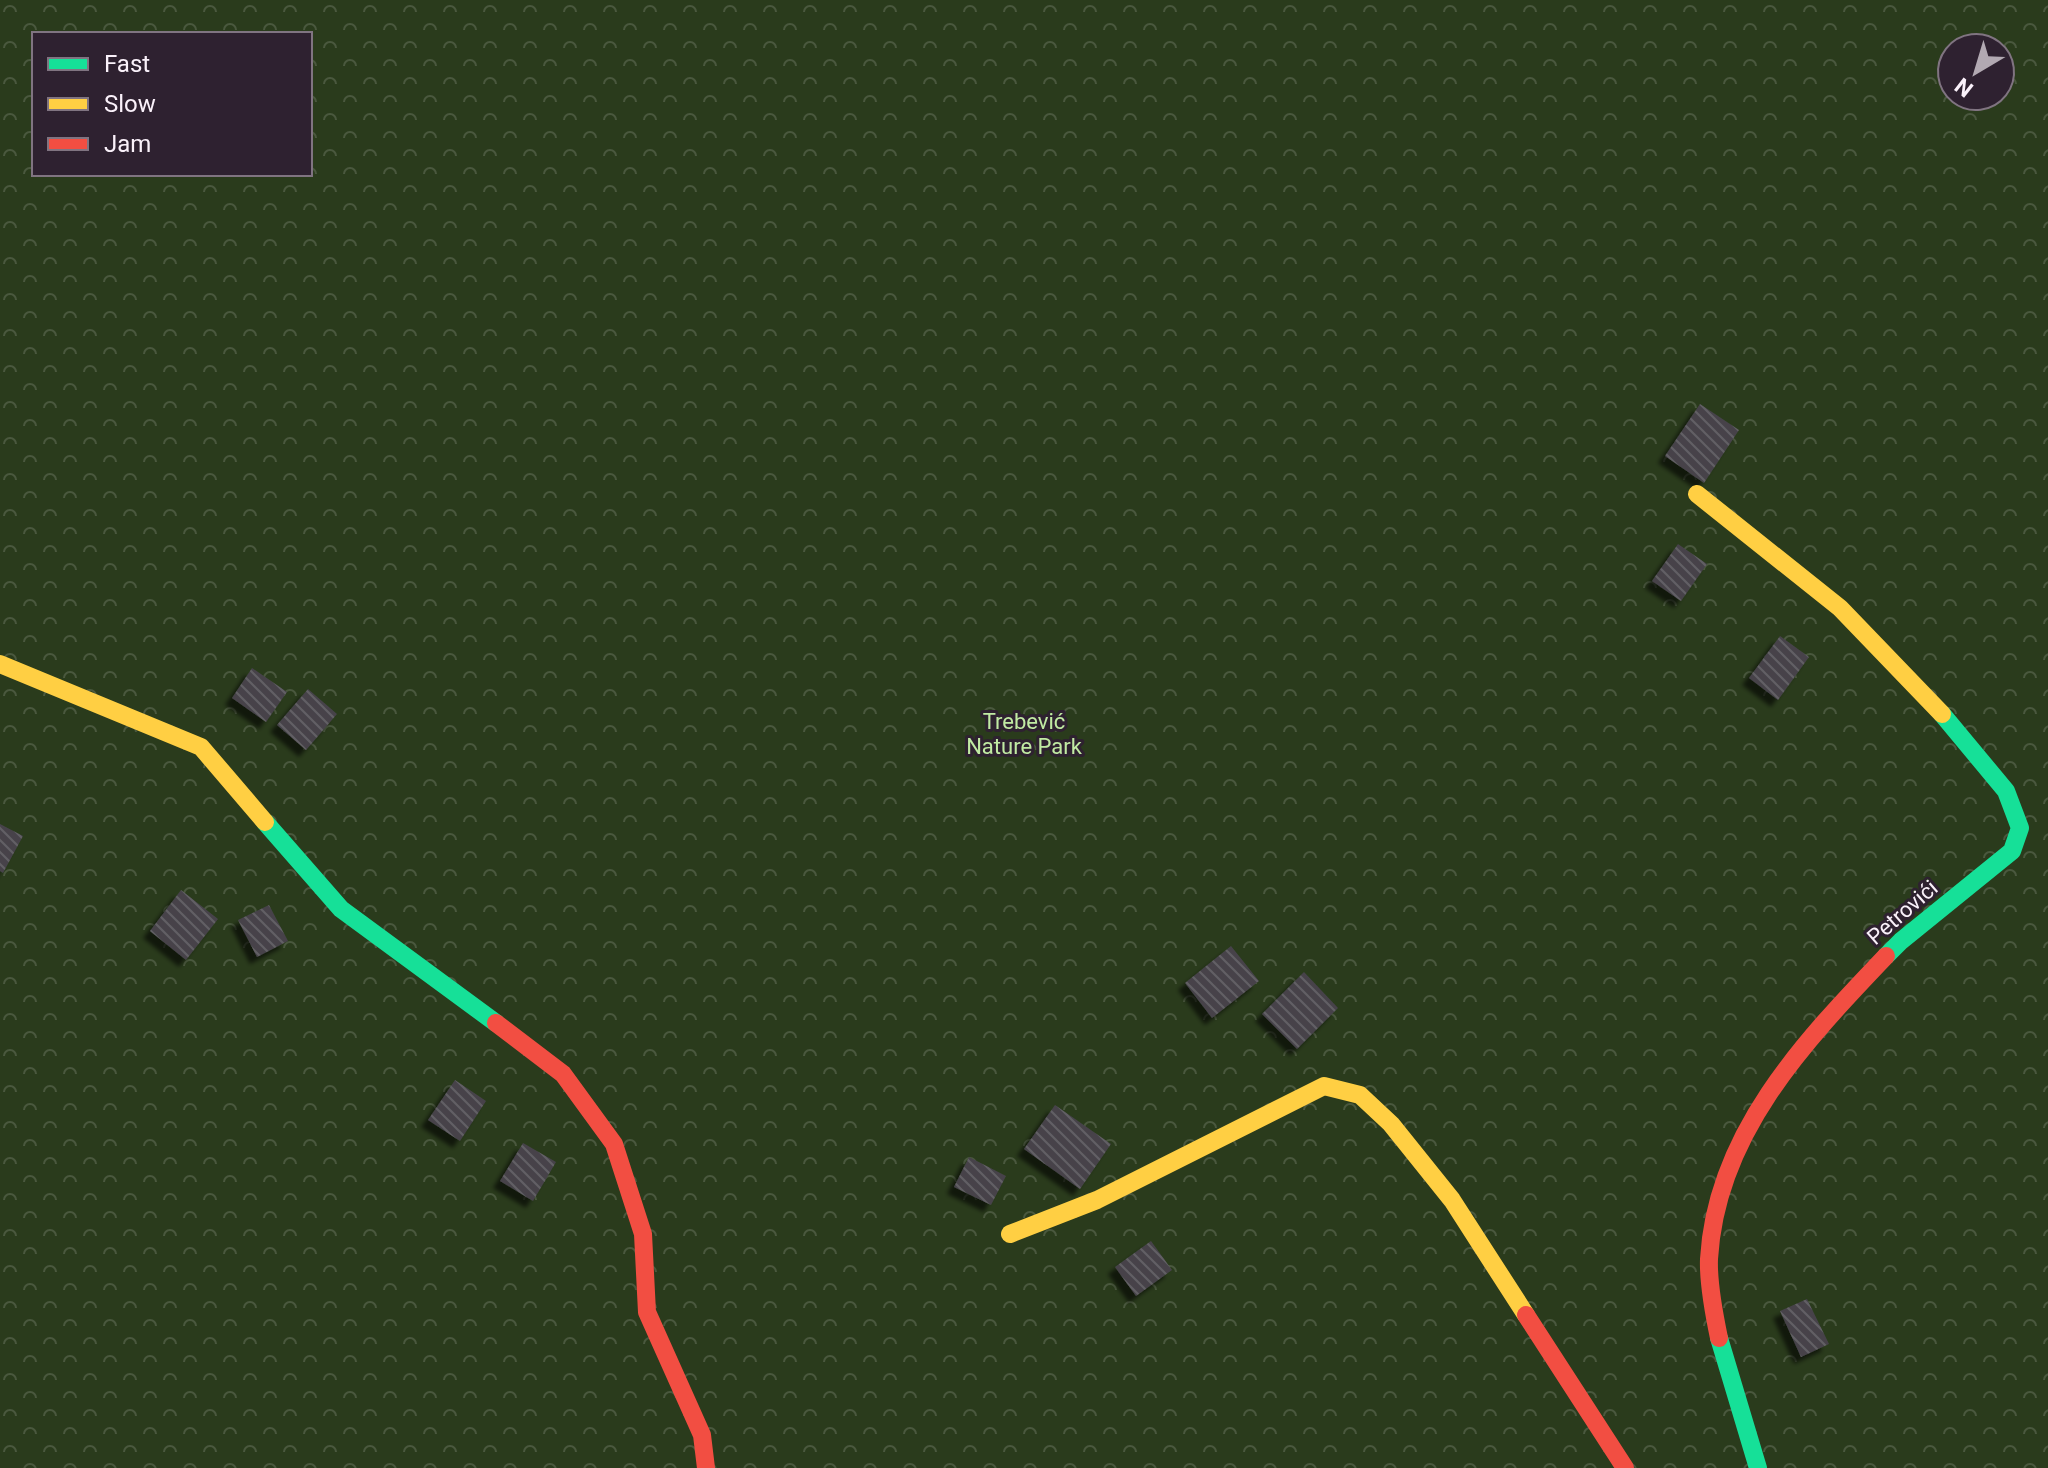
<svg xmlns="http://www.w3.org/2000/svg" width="2048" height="1468" font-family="Roboto,sans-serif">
<defs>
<pattern id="park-crowns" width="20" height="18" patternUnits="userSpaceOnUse" patternTransform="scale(2)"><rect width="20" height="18" fill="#2a3b1c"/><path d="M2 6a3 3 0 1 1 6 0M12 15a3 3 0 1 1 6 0" fill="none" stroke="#4a583e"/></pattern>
<pattern id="building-back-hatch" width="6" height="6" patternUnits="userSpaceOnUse" patternTransform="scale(2)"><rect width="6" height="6" fill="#46434a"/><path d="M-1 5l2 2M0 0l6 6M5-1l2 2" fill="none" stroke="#625f65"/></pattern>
<filter id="shadow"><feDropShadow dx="-7" dy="7" stdDeviation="2" flood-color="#0009"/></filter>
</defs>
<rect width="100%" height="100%" fill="#2b242c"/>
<!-- park -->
<path fill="url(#park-crowns)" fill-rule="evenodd" d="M 0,0 L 2048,0 L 2048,1468 L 0,1468 ZM 34,34 L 310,34 L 310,174 L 34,174 ZM 1952,48 L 2000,48 L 2000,96 L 1952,96 Z"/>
<!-- building -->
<path fill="url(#building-back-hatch)" filter="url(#shadow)" d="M 1700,404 L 1739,430 L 1704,483 L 1665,456 Z
M 1678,544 L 1707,564 L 1681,601 L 1652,581 Z
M 1780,636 L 1809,657 L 1778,700 L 1749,678 Z
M 252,668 L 287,692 L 266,722 L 232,698 Z
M 308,689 L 337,714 L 306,750 L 277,725 Z
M 0,824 L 23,836 L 3,873 L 0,871 Z
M 181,890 L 218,919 L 186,960 L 150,931 Z
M 269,905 L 288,941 L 257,957 L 238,920 Z
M 1231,946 L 1259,981 L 1212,1018 L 1185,983 Z
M 1304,972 L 1338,1008 L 1297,1049 L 1262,1014 Z
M 455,1080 L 486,1101 L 460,1141 L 428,1120 Z
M 1055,1105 L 1111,1144 L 1080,1189 L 1024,1149 Z
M 523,1143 L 556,1162 L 533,1201 L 500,1181 Z
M 969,1157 L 1006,1176 L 991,1205 L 954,1187 Z
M 1151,1241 L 1172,1270 L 1136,1296 L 1115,1267 Z
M 1807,1299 L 1829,1344 L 1801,1357 L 1780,1311 Z"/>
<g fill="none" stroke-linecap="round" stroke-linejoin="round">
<!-- fast -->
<path stroke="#16e098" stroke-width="18" d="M 265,822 L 341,909 L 496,1023
M 1886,956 L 1901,941 L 2012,851 L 2020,828 L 2006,791 L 1942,714
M 1719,1338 L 1758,1468"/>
<!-- slow -->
<path stroke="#ffcf43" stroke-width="18" d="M 1697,494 L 1840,608 L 1942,714
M 0,664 L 201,747 L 265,822
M 1010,1234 L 1097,1200 L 1324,1086 L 1360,1095 L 1391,1124 L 1452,1200 L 1526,1315"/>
<!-- jam -->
<path stroke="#f24e42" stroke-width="18" d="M 496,1023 L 563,1074 L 614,1144 L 643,1234 L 647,1312 L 702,1435 L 706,1468
M 1526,1315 L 1625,1468
M 1719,1338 C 1714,1314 1708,1284 1709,1259 C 1716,1134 1804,1042 1886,956"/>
</g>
<g text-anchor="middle" stroke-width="6" stroke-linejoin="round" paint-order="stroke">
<!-- park labels -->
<g font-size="22" fill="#c1eba3" stroke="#2e2130">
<text x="1024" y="729">Trebević<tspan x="1024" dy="25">Nature Park</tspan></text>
</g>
<!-- street labels -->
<g font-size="22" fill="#faf1fa" stroke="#2e2130">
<text transform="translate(1902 912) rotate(-41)" y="8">Petrovići</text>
</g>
</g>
<!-- legend -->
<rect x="32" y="32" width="280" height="144" fill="#2e2130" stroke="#807481" stroke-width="2"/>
<rect x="48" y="58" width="40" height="12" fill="#16e098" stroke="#807481" stroke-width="2"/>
<text x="104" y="72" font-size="24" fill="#faf1fa">Fast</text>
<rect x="48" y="98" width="40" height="12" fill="#ffcf43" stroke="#807481" stroke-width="2"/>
<text x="104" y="112" font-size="24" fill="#faf1fa">Slow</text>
<rect x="48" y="138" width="40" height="12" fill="#f24e42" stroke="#807481" stroke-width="2"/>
<text x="104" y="152" font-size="24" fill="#faf1fa">Jam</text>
<!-- north arrow -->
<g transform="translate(1976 72) rotate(218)"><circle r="38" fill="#2e2130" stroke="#807481" stroke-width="2"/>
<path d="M0-6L14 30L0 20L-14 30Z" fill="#b2a9b2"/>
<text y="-12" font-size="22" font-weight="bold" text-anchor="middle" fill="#faf1fa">N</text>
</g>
</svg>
